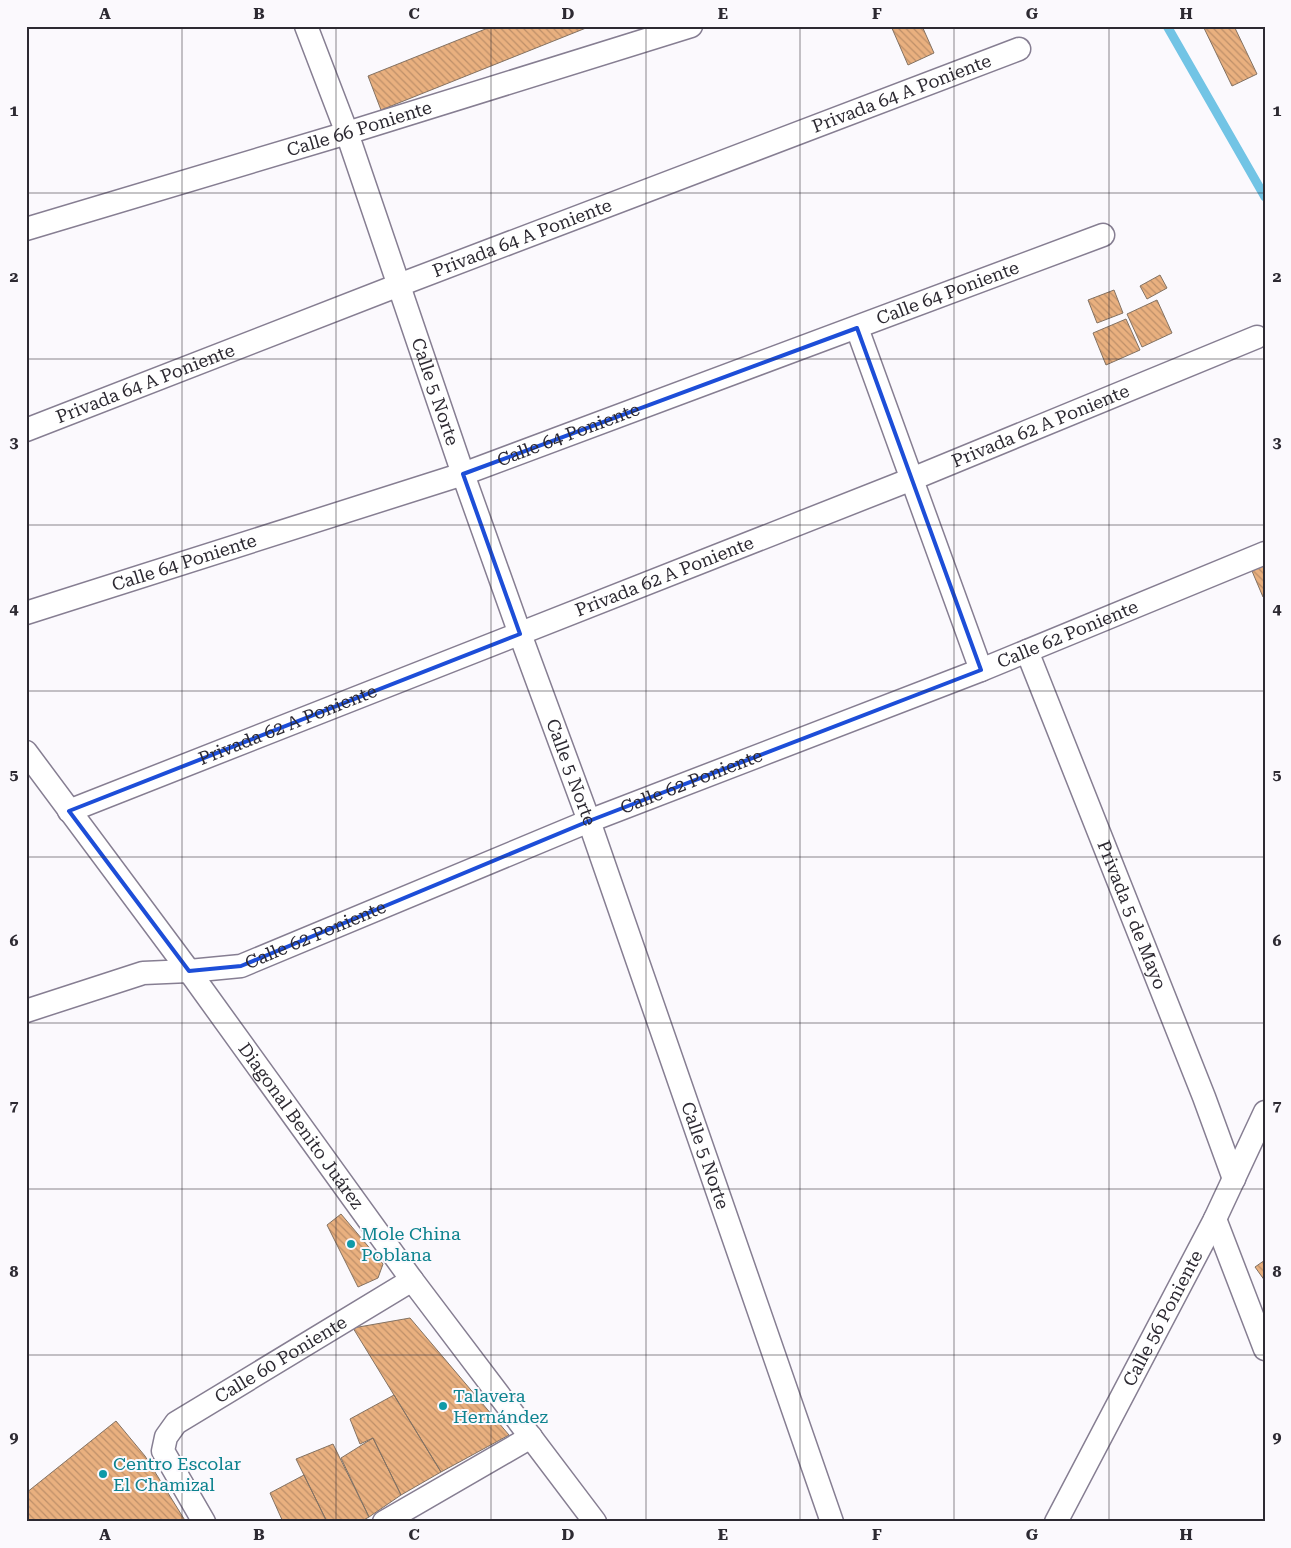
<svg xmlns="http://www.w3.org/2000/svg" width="1291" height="1548" font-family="'Roboto Serif',serif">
<defs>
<pattern id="building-back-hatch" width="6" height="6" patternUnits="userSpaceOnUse" patternTransform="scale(1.25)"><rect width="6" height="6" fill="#e9b07f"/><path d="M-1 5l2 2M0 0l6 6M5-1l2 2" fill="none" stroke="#bd8f69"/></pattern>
</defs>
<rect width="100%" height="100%" fill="#fbf9fd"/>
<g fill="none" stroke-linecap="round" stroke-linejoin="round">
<!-- stream -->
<path stroke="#72c4e5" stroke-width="9" d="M 1167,26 L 1265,197"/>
</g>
<!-- building -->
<path fill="url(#building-back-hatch)" stroke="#837263" d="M 493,26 L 591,26 L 381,110 L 368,76 Z
M 891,26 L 922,26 L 934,53 L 908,65 Z
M 1203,26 L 1234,26 L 1257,74 L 1232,86 Z
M 1160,275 L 1167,288 L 1147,299 L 1140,286 Z
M 1114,290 L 1123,313 L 1097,323 L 1088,300 Z
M 1157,300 L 1172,333 L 1142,347 L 1127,314 Z
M 1126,319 L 1140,350 L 1106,365 L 1093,333 Z
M 1265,565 L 1265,596 L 1263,597 L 1252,571 Z
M 341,1214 L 383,1264 L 378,1278 L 358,1287 L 327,1225 Z
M 1265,1260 L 1265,1281 L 1255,1267 Z
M 410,1318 L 509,1435 L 441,1472 L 353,1328 Z
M 394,1395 L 441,1472 L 401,1495 L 373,1438 L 360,1444 L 350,1419 Z
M 116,1421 L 145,1456 L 186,1522 L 26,1522 L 26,1493 Z
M 373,1438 L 401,1495 L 369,1517 L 341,1458 Z
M 333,1444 L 369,1517 L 360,1522 L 327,1522 L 296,1459 Z
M 304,1475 L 327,1522 L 283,1522 L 270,1493 Z"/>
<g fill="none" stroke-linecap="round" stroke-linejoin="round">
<!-- street casing -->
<g stroke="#867e92" stroke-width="25">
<g id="street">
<path id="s1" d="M 306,26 L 347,133 L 463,474 L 520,634 L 589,821 L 832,1522"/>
<path id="s2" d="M 26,229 L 347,133 L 691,26"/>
<path d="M 857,328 L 981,670"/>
<path id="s3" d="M 26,430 L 399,285 L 1019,49"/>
<path id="s4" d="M 26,613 L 463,474 L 1103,235"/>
<path id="s5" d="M 1027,651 L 1204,1097 L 1234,1179"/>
<path id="s6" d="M 26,752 L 189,971 L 412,1280 L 595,1522"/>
<path id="s7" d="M 69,811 L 912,479 L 1257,337"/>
<path id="s8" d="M 26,1011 L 143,973 L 189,971 L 241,966 L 589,821 L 981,670 L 1265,553"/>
<path d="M 1215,1219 L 1265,1349"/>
<path id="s9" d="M 204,1522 L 163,1451 L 166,1437 L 176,1423 L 412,1280"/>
<path d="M 384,1522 L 531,1437"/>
<path id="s10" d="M 1056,1522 L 1215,1219 L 1265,1112"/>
</g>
</g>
<!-- street -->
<use href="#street" stroke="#fff" stroke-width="22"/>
</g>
<!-- marked area -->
<path fill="none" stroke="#1d4ed8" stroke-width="4" stroke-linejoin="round" d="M 857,328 L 981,670 L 589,821 L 241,966 L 189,971 L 69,811 L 520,634 L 463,474 Z"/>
<!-- grid -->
<path fill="none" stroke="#2d2a32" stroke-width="1" stroke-opacity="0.55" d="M 182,26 L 182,1522M 336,26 L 336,1522M 491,26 L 491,1522M 646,26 L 646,1522M 800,26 L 800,1522M 954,26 L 954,1522M 1109,26 L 1109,1522M 26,193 L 1265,193M 26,359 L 1265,359M 26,525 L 1265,525M 26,691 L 1265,691M 26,857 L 1265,857M 26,1023 L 1265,1023M 26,1189 L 1265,1189M 26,1355 L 1265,1355"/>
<!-- markers -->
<g fill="#0f9aa8" stroke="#fbf9fd" stroke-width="2">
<circle cx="351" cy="1244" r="5"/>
<circle cx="443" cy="1406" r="5"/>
<circle cx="103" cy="1474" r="5"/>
</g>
<g text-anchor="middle" stroke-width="4" stroke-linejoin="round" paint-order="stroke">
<!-- street labels -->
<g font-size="18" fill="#2d2a32" stroke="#fbf9fd">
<text dy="6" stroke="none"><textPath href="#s3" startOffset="938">Privada 64 A Poniente</textPath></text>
<text dy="6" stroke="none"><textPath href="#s2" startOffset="348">Calle 66 Poniente</textPath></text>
<text dy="6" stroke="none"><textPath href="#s3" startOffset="532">Privada 64 A Poniente</textPath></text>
<text dy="6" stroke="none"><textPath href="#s4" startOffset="976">Calle 64 Poniente</textPath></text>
<text dy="6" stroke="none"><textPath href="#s3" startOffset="128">Privada 64 A Poniente</textPath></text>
<text dy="6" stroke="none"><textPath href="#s1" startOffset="388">Calle 5 Norte</textPath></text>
<text dy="6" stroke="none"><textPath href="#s7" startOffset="1045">Privada 62 A Poniente</textPath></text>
<text dy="6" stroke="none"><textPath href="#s4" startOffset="571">Calle 64 Poniente</textPath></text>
<text dy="6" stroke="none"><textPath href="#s4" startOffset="166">Calle 64 Poniente</textPath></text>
<text dy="6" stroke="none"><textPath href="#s7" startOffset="640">Privada 62 A Poniente</textPath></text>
<text dy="6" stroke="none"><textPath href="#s8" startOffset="1112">Calle 62 Poniente</textPath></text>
<text dy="6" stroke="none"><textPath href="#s7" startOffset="235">Privada 62 A Poniente</textPath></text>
<text dy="6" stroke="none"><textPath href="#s1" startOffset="792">Calle 5 Norte</textPath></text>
<text dy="6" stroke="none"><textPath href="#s8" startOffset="708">Calle 62 Poniente</textPath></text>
<text dy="6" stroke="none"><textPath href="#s5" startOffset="284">Privada 5 de Mayo</textPath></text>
<text dy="6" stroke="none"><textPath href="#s8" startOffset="302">Calle 62 Poniente</textPath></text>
<text dy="6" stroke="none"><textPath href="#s6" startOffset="464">Diagonal Benito Juárez</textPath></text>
<text dy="6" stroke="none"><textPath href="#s1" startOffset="1198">Calle 5 Norte</textPath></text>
<text dy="6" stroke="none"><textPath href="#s10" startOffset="230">Calle 56 Poniente</textPath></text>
<text dy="6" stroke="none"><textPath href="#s9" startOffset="236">Calle 60 Poniente</textPath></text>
</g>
<!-- culture labels -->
<g font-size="18" fill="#0d838f" stroke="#fbf9fd" text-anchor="start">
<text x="361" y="1240">Mole China<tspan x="361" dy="21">Poblana</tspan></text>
<text x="453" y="1402">Talavera<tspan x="453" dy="21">Hernández</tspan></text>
<text x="113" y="1470">Centro Escolar<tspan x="113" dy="21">El Chamizal</tspan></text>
</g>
</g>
<!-- border -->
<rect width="1291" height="1548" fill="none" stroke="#fbf9fd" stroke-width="55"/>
<rect x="28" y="28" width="1236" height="1492" fill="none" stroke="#2d2a32" stroke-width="2"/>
<g font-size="16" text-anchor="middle" font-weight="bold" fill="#2d2a32">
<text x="105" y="19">A</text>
<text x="259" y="19">B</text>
<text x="414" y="19">C</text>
<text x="568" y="19">D</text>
<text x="723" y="19">E</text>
<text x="877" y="19">F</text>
<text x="1032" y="19">G</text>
<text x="1186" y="19">H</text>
<text x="14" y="116">1</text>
<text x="1277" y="116">1</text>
<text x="14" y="282">2</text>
<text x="1277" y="282">2</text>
<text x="14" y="448">3</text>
<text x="1277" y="448">3</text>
<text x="14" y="614">4</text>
<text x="1277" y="614">4</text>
<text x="14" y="780">5</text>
<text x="1277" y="780">5</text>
<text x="14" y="946">6</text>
<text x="1277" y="946">6</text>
<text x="14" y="1111">7</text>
<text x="1277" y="1111">7</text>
<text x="14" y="1277">8</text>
<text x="1277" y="1277">8</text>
<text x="14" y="1443">9</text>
<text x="1277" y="1443">9</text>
<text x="105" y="1540">A</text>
<text x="259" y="1540">B</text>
<text x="414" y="1540">C</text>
<text x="568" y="1540">D</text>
<text x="723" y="1540">E</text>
<text x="877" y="1540">F</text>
<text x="1032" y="1540">G</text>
<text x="1186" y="1540">H</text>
</g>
</svg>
